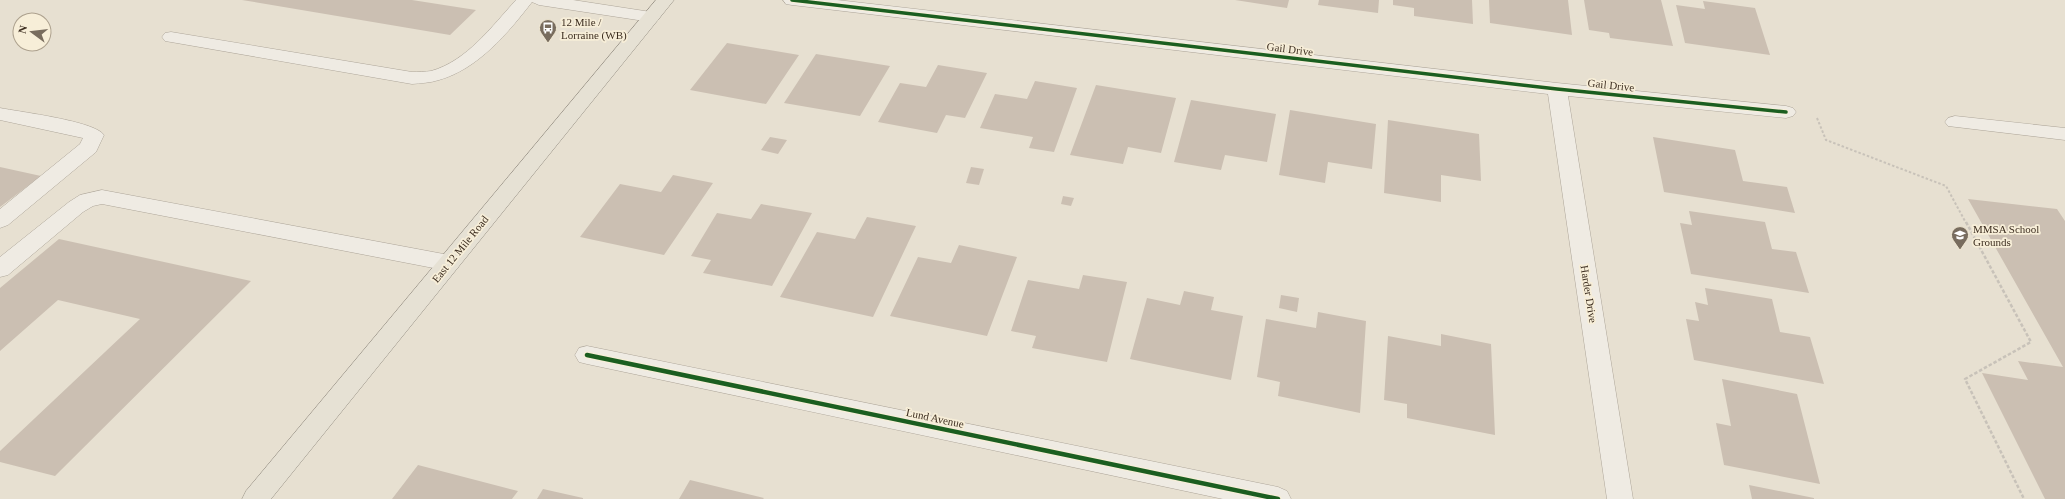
<svg xmlns="http://www.w3.org/2000/svg" width="2065" height="499" font-family="Georgia,serif">
<rect width="100%" height="100%" fill="#e7e0d1"/>
<!-- building -->
<path fill="#cbbfb2" d="M 242,0 L 412,0 L 476,10 L 450,35 Z
M 1235,0 L 1289,0 L 1287,8 Z
M 1319,0 L 1379,0 L 1378,13 L 1318,5 Z
M 1393,0 L 1472,0 L 1473,24 L 1414,16 L 1414,8 L 1393,5 Z
M 1489,0 L 1568,0 L 1572,35 L 1490,23 Z
M 1584,0 L 1661,0 L 1673,46 L 1610,38 L 1609,33 L 1589,30 Z
M 1703,1 L 1755,8 L 1770,55 L 1685,43 L 1676,5 L 1705,9 Z
M 727,43 L 799,55 L 766,104 L 690,90 Z
M 816,54 L 890,66 L 860,116 L 784,103 Z
M 938,65 L 987,73 L 965,118 L 946,115 L 937,133 L 878,122 L 900,83 L 926,87 Z
M 1035,81 L 1077,88 L 1054,152 L 1029,148 L 1033,137 L 980,128 L 995,94 L 1027,99 Z
M 1096,85 L 1176,98 L 1161,153 L 1128,147 L 1123,164 L 1070,155 Z
M 1191,100 L 1276,114 L 1267,162 L 1225,155 L 1221,170 L 1174,162 Z
M 1290,110 L 1376,124 L 1372,169 L 1328,162 L 1325,183 L 1279,175 Z
M 1388,120 L 1479,134 L 1481,181 L 1441,175 L 1441,202 L 1384,193 Z
M 770,137 L 787,140 L 778,154 L 761,150 Z
M 1653,137 L 1735,150 L 1743,181 L 1787,187 L 1795,213 L 1664,192 Z
M 0,167 L 41,176 L 0,207 Z
M 971,167 L 984,169 L 979,185 L 966,183 Z
M 673,175 L 713,183 L 664,255 L 580,237 L 620,184 L 661,192 Z
M 1063,196 L 1074,198 L 1071,206 L 1061,204 Z
M 1968,199 L 2057,209 L 2065,221 L 2065,499 L 2045,499 L 1982,373 L 2028,380 L 2018,361 L 2063,367 Z
M 761,204 L 812,213 L 772,286 L 703,273 L 711,260 L 691,256 L 717,213 L 751,219 Z
M 1689,211 L 1765,222 L 1772,249 L 1796,252 L 1809,293 L 1691,274 L 1680,223 L 1692,225 Z
M 867,217 L 916,226 L 873,317 L 780,297 L 817,232 L 855,239 Z
M 59,239 L 251,281 L 55,476 L 0,462 L 0,451 L 140,319 L 58,300 L 0,351 L 0,288 Z
M 959,245 L 1017,257 L 987,336 L 890,316 L 918,257 L 951,263 Z
M 1083,275 L 1127,282 L 1107,362 L 1032,348 L 1036,336 L 1011,331 L 1028,280 L 1079,289 Z
M 1705,288 L 1772,299 L 1780,332 L 1810,337 L 1824,384 L 1694,360 L 1686,319 L 1699,321 L 1695,302 L 1708,305 Z
M 1184,291 L 1214,297 L 1211,310 L 1243,316 L 1231,380 L 1130,359 L 1147,298 L 1180,305 Z
M 1281,295 L 1299,298 L 1297,312 L 1279,308 Z
M 1318,312 L 1366,321 L 1360,413 L 1278,396 L 1280,382 L 1257,377 L 1266,319 L 1316,328 Z
M 1441,334 L 1491,344 L 1495,435 L 1407,418 L 1407,404 L 1384,400 L 1388,336 L 1441,346 Z
M 1722,379 L 1797,394 L 1820,484 L 1724,465 L 1716,423 L 1731,426 Z
M 418,465 L 518,491 L 512,499 L 392,499 Z
M 690,480 L 764,498 L 763,499 L 679,499 Z
M 1749,485 L 1814,498 L 1814,499 L 1752,499 Z
M 543,489 L 583,498 L 583,499 L 537,499 Z"/>
<g fill="none" stroke-linecap="round" stroke-linejoin="round">
<!-- minor casing -->
<g stroke="#ada599" stroke-width="1">
<path id="minor" d="M 516,0 L 573,0 L 651,12 L 657,13 L 660,17 L 657,21 L 651,22 L 539,5 L 532,2 C 508,33 478,69 439,80 C 430,83 421,83 412,84 L 171,42 L 165,41 L 162,37 L 165,33 L 171,32 L 412,72 C 418,72 425,72 431,71 C 467,61 492,26 516,0 Z
M 783,0 L 837,0 L 1557,83 L 1786,106 L 1793,108 L 1796,112 L 1793,116 L 1786,118 L 1568,96 L 1633,499 L 1607,499 L 1548,94 L 792,5 L 786,4 Z
M 0,108 C 20,112 95,121 104,135 L 96,152 L 8,225 L 0,228 L 0,209 L 80,144 L 83,138 L 0,120 Z
M 1955,116 L 2065,128 L 2065,140 L 1948,126 L 1945,122 L 1948,118 Z
M 102,190 L 449,255 L 457,257 L 460,263 L 457,269 L 449,271 L 102,204 L 93,206 L 83,212 L 8,275 L 0,277 L 0,257 L 69,202 L 80,195 Z
M 587,346 L 1278,487 L 1287,491 L 1291,499 L 1223,499 L 587,364 L 579,362 L 575,355 L 579,348 Z"/>
</g>
<!-- major casing -->
<g stroke="#928b80" stroke-width="1">
<path id="major" d="M 656,0 L 674,0 L 271,499 L 242,499 L 246,491 Z"/>
</g>
<!-- path-far1 -->
<path stroke="#c8c2b9" stroke-width="2" stroke-dasharray="2.5 2" stroke-linecap="butt" d="M 1817,118 L 1826,140 L 1946,186 L 1966,223"/>
<!-- path -->
<path stroke="#c8c2b9" stroke-width="2.5" stroke-dasharray="3.5 2" stroke-linecap="butt" d="M 1966,222 L 2031,342 L 1965,379 L 2024,499"/>
<!-- minor -->
<use href="#minor" fill="#efebe3" fill-rule="evenodd"/>
<!-- major -->
<use href="#major" fill="#e6e1d4" fill-rule="evenodd"/>
<!-- cycleway-far1 casing -->
<g stroke="#f7eed8" stroke-width="5.5">
<path id="cycleway-far1" d="M 792,0 L 1557,89 L 1786,112"/>
</g>
<!-- cycleway casing -->
<g stroke="#f7eed8" stroke-width="7">
<path id="cycleway" d="M 587,355 L 1278,499"/>
</g>
<!-- cycleway-far1 -->
<use href="#cycleway-far1" stroke="#1b5e20" stroke-width="3.5"/>
<!-- cycleway -->
<use href="#cycleway" stroke="#1b5e20" stroke-width="4.5"/>
</g>
<!-- icons -->
<defs>
<g id="bus-pin" transform="scale(0.9)"><path d="M0 17L-7.5 6A9.5 9.5 0 1 1 7.5 6Z" fill="#786c5e" stroke="#f7eed8"/><path d="M-5-6H5V4H4V6H2V4H-2V6H-4V4H-5ZM-3.5-4V0h7V-4ZM-3.5 1.2v1.5H-2V1.2ZM2 1.2v1.5H3.5V1.2Z" fill="#fff"/></g>
<g id="school-pin" transform="scale(0.9)"><path d="M0 17L-7.5 6A9.5 9.5 0 1 1 7.5 6Z" fill="#786c5e" stroke="#f7eed8"/><path d="M0-5L7-2L0 1L-7-2ZM-4 1L0 2.5L4 1V4Q0 6-4 4Z" fill="#fff"/></g>
</defs>
<g fill-rule="evenodd">
<use href="#bus-pin" x="548" y="28"/>
<use href="#school-pin" x="1960" y="235"/>
</g>
<g text-anchor="middle" stroke-width="3.5" stroke-linejoin="round" paint-order="stroke">
<!-- poi labels -->
<g font-size="11" fill="#3d2e20" stroke="#f7eed8" text-anchor="start">
<text x="561" y="26">12 Mile /<tspan x="561" dy="13">Lorraine (WB)</tspan></text>
<text x="1973" y="233">MMSA School<tspan x="1973" dy="13">Grounds</tspan></text>
</g>
<!-- street labels -->
<g font-size="11" fill="#3d2e20" stroke="#f7eed8">
<text transform="translate(1290 49) rotate(7)" y="4">Gail Drive</text>
<text transform="translate(1611 85) rotate(6)" y="4">Gail Drive</text>
<text transform="translate(460 249) rotate(-51)" y="4">East 12 Mile Road</text>
<text transform="translate(1589 294) rotate(81)" y="4">Harder Drive</text>
<text transform="translate(935 418) rotate(12)" y="4">Lund Avenue</text>
</g>
</g>
<!-- north arrow -->
<g transform="translate(32 32) rotate(285)"><circle r="19" fill="#f7eed8" stroke="#ada18e"/>
<path d="M0-3L7 15L0 10L-7 15Z" fill="#786c5e"/>
<text y="-6" font-size="11" font-weight="bold" text-anchor="middle" fill="#3d2e20">N</text>
</g>
</svg>
